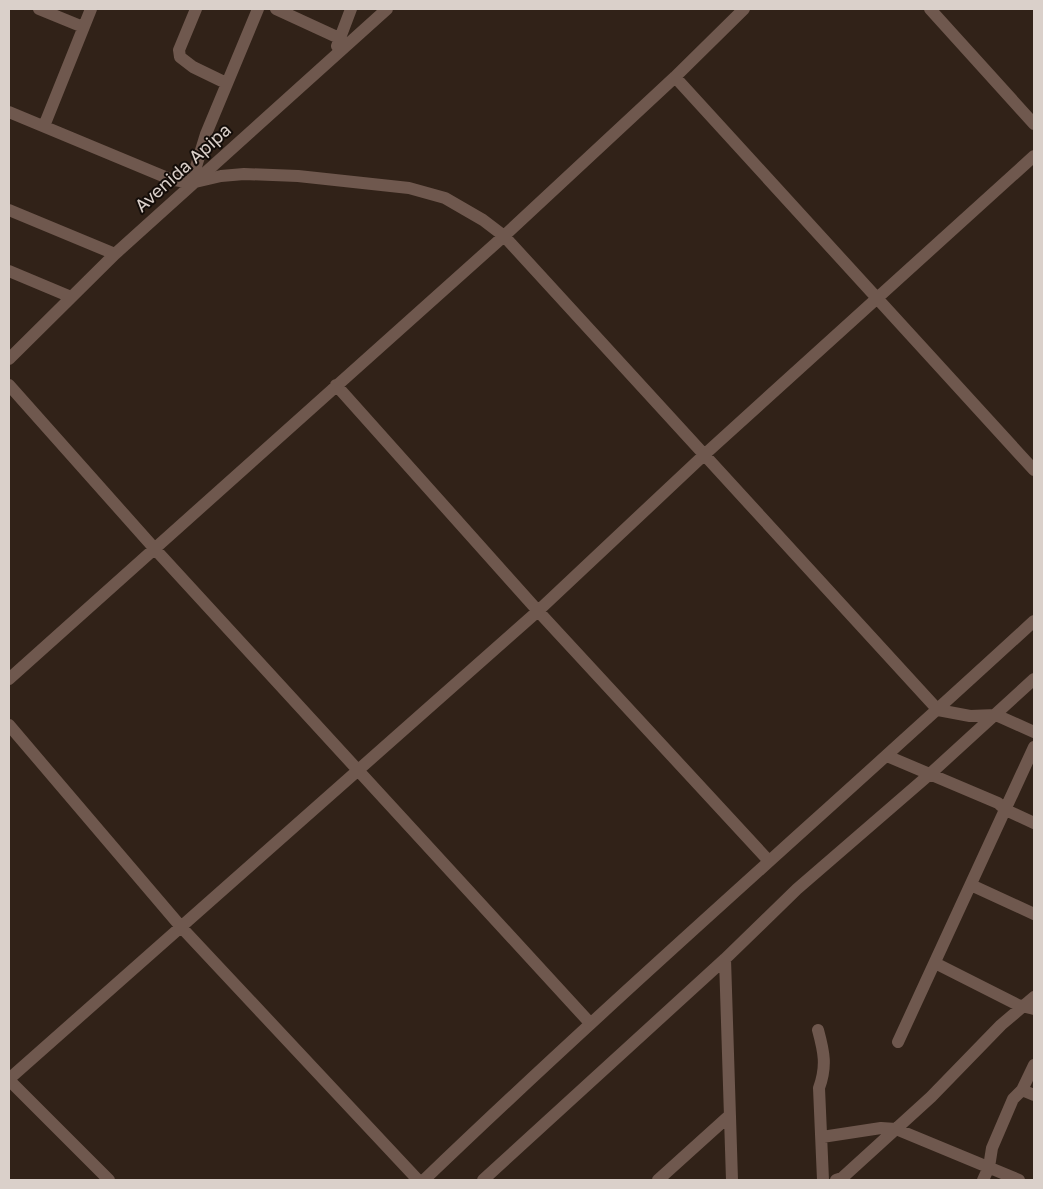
<svg xmlns="http://www.w3.org/2000/svg" width="1043" height="1189" font-family="'Golos Text',sans-serif">
<rect width="100%" height="100%" fill="#312218"/>
<g fill="none" stroke-linecap="round" stroke-linejoin="round">
<!-- minor -->
<path stroke="#6f584e" stroke-width="12" d="M 39,9 L 83,27
M 196,9 L 179,50 L 180,57 L 193,67 L 226,83
M 276,9 L 339,38
M 930,9 L 1034,124
M 337,46 L 351,9
M 675,77 L 1034,470
M 9,112 L 170,179 L 191,183 L 221,176 L 244,174 L 298,176 L 409,188 L 445,198 L 483,220 L 504,236 L 938,710 L 970,716 L 996,715 L 1034,732
M 44,126 L 91,9
M 191,183 L 206,134 L 258,9
M 9,210 L 115,254
M 9,271 L 71,297
M 9,359 L 115,254 L 387,9
M 9,385 L 154,548 L 590,1023
M 336,385 L 538,611 L 768,860
M 9,679 L 504,236 L 675,77 L 744,9
M 9,725 L 182,928 L 418,1180
M 887,756 L 998,803 L 1006,810 L 1034,823
M 971,885 L 1034,914
M 725,959 L 732,1180
M 935,963 L 1018,1005 L 1034,1009
M 818,1030 C 824,1052 827,1066 819,1088 L 823,1180
M 898,1042 L 1034,747
M 9,1079 L 538,611 L 704,455 L 1034,156
M 9,1080 L 109,1180
M 1022,1090 L 1034,1095
M 822,1137 L 881,1128 L 896,1129 L 1019,1180
M 424,1180 C 623,989 831,808 1034,621
M 483,1180 L 725,959 L 797,889 L 930,774 L 1034,679
M 658,1180 L 730,1115
M 836,1180 L 842,1178 L 931,1097 L 1001,1025 L 1034,997
M 983,1180 L 989,1167 L 992,1148 L 1013,1099 L 1022,1090 L 1034,1065"/>
</g>
<g text-anchor="middle" stroke-width="4" stroke-linejoin="round" paint-order="stroke">
<!-- street labels -->
<g font-size="18" fill="#dad0ca" stroke="#140d09">
<text transform="translate(183 168) rotate(-42)" y="6">Avenida Apipa</text>
</g>
</g>
<!-- border -->
<rect width="1043" height="1189" fill="none" stroke="#dad0ca" stroke-width="20"/>
</svg>
